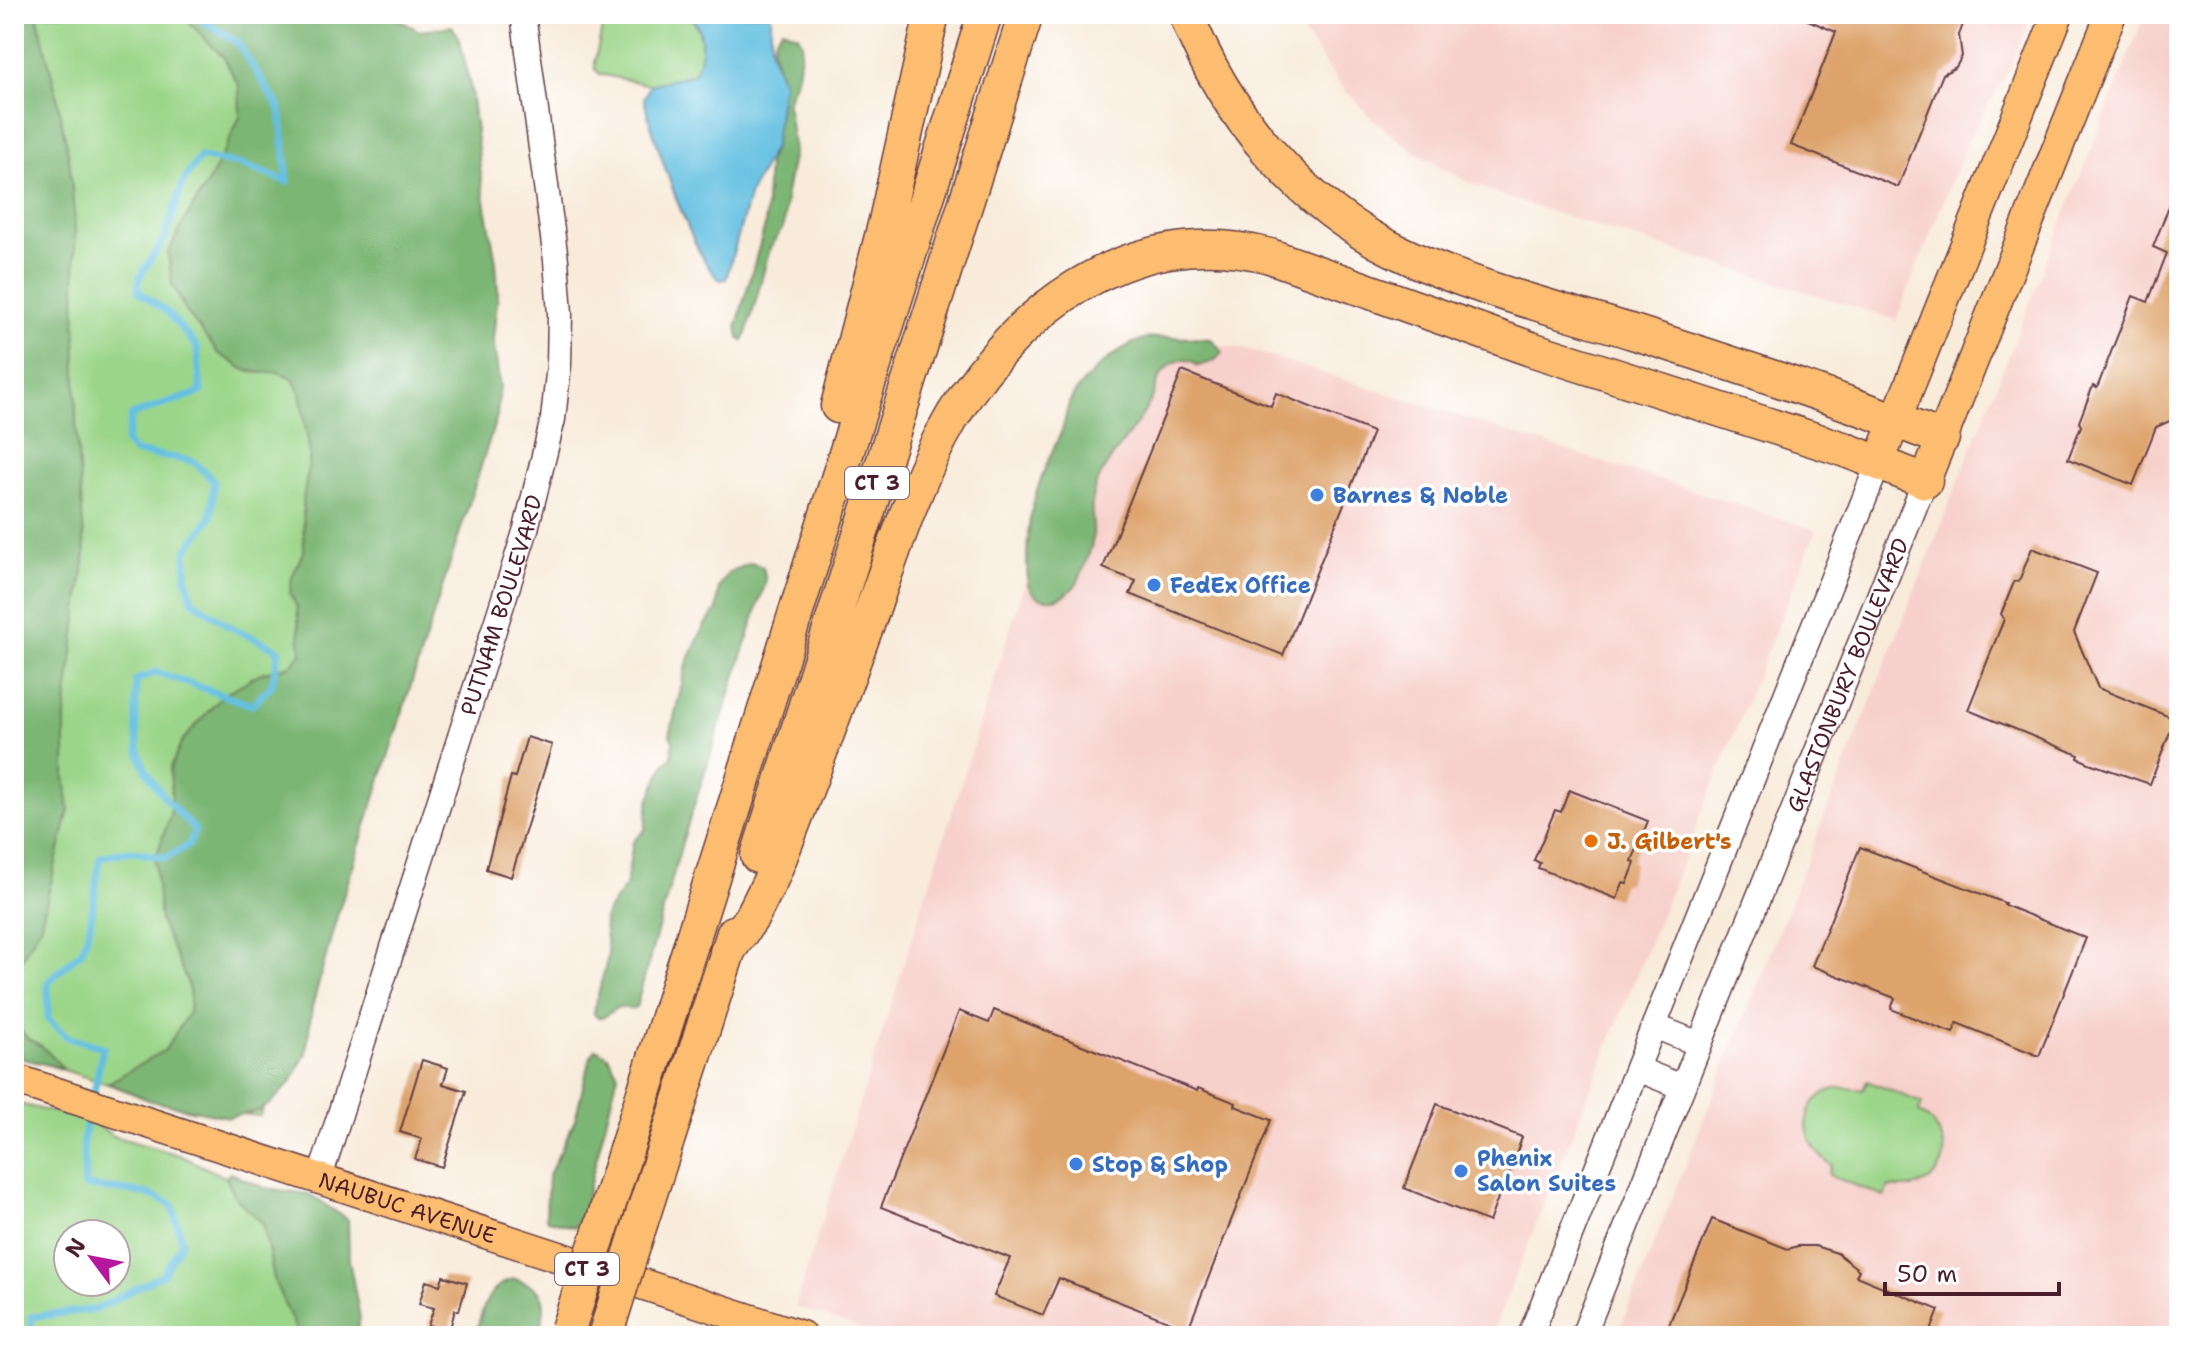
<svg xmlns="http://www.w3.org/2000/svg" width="2193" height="1350" font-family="'Shantell Sans',sans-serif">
<rect width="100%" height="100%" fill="#fff"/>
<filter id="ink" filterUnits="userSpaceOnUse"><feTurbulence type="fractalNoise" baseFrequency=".0125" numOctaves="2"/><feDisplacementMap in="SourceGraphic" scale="16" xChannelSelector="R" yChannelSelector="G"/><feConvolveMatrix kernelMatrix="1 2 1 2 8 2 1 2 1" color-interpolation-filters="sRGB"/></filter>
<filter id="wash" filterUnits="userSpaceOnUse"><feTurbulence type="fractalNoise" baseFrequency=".006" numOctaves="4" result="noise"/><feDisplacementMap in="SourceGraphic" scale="32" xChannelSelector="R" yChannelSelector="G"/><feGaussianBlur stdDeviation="1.8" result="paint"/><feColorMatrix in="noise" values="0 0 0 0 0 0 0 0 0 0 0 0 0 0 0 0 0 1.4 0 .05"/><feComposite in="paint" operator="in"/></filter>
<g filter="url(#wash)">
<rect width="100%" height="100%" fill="#f8ebda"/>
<!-- built -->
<path fill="#f7d0cb" d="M 1294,14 L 2032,14 L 2011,66 L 1968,140 L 1896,320 L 1511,199 L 1466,181 L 1415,152 L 1375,121 L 1343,88 L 1307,38 Z
M 2145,14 L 2179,14 L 2179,1336 L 1617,1336 Z
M 1217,345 L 1247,349 L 1816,530 L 1491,1336 L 882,1336 L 795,1307 L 1028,573 L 1074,588 L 1093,537 L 1090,513 L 1094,489 L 1102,474 L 1147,408 L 1158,380 L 1167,367 L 1177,361 L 1192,361 Z"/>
<!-- green -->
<path fill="#9bd589" stroke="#727a5a" stroke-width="2" fill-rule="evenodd" d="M 14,14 L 326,14 L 483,438 L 260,1116 L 189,1110 L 14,1054 Z
M 605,14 L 652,14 L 661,18 L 684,15 L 693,19 L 699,31 L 704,53 L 694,74 L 650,85 L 600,74 L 595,69 L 595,61 Z
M 1867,1081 L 1922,1103 L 1919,1112 C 1965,1142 1944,1196 1889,1187 L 1884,1197 L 1829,1175 L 1832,1165 C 1804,1148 1794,1104 1832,1090 C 1842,1086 1852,1089 1863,1090 Z
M 14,1103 L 70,1116 L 78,1111 L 113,1136 L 179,1155 L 227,1178 L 325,1210 L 295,1327 L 299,1336 L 14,1336 ZM 68,1234 L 116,1234 L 116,1282 L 68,1282 Z"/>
<!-- forest -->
<path fill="#7cb675" stroke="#636a50" stroke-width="2" d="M 14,14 L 37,14 L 56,92 L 69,158 L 75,222 L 76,423 L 85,554 L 65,715 L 65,778 L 69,810 L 40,927 L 14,972 Z
M 181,14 L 387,14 L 420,31 L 452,26 L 460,41 L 471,90 L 482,184 L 496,262 L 498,293 L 493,339 L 500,386 L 497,416 L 337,916 L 312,1007 L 306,1053 L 292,1081 L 271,1103 L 258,1111 L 228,1117 L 151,1101 L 108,1083 L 165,1050 L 189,1012 L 190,997 L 187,981 L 160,921 L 155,860 L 170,816 L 172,801 L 170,769 L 182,741 L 223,695 L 261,673 L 291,665 L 301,654 L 297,607 L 290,593 L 292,577 L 304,550 L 303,501 L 310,455 L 300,392 L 292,378 L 278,372 L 261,373 L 245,370 L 218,353 L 186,311 L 172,284 L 168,253 L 182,225 L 214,172 L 240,117 L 239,86 L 224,58 Z
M 782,29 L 798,35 L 802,43 L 798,75 L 787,102 L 794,151 L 786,193 L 784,226 L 770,248 L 747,333 L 743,341 L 739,338 L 737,325 L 765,226 L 768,164 L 774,147 L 783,83 L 773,51 L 774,40 Z
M 1166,337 L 1211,339 L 1222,351 C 1217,362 1208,363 1198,366 L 1192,361 C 1184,359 1176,360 1169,366 C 1158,375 1157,386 1152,398 C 1137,430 1108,455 1095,487 C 1088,505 1094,519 1093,536 C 1093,546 1080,581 1073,588 C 1060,603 1035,604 1028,584 C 1024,522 1033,491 1060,435 C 1066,424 1065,411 1071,399 C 1084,377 1117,348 1141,340 C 1149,337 1158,338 1166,337 Z
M 751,563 L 763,567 L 766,581 L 682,843 L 636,1007 L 632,1009 L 618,1007 L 602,1018 L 598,1018 L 594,1014 L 595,1007 L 608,956 L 604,922 L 607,912 L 626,885 L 633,842 L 645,830 L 649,800 L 664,765 L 672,756 L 673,741 L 670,735 L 686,666 L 704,626 L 717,610 L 719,587 L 729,572 Z
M 14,1023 L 28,1039 L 42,1046 L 63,1068 L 14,1057 Z
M 596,1049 L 608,1056 L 618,1074 L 582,1215 L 574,1227 L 548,1220 L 546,1217 L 548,1177 L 575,1120 L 590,1058 Z
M 230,1173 L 265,1188 L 309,1194 L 348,1220 L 349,1260 L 360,1318 L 355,1336 L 299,1336 L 275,1283 L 263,1224 L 235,1197 L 226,1177 Z
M 514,1279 C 550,1288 547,1305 538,1336 L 475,1336 C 482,1312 486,1285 514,1279 Z"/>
<!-- water -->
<path fill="#63c0e1" stroke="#567086" stroke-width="2" d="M 652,14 L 771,14 L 771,51 L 783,83 L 774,147 L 750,193 L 726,279 L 721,280 C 696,268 650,129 644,98 L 650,85 L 694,74 C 704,58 707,17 682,15 C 671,14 663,20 652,14 Z"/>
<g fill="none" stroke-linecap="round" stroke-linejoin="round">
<!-- stream -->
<path stroke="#63c0e1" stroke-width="7" d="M 93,1097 L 103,1047 L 67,1037 L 48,1019 L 48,982 L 82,951 L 90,926 L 100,857 L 130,851 L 166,858 L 189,845 L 195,830 C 176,810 153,788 142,761 C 134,740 136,703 136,680 L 156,672 L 252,705 L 272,685 L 279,650 L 227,625 L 192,600 L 186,576 L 186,551 L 211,517 L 214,481 L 193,461 L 135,452 L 126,443 L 132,415 L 201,392 L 197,347 L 167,312 L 138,291 L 140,276 L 165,238 L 183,182 L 200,157 L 243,165 L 288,182 L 280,109 L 237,42 L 192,14
M 31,1336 L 31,1317 L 97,1309 L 163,1274 L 182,1242 L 172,1204 L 145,1193 L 85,1186 L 83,1141 L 89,1113"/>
</g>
<g id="blocks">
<!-- building -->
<path fill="#dda36a" d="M 1794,14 L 1967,14 L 1959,35 L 1962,56 L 1956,67 L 1943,74 L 1898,187 L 1791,145 L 1836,32 Z
M 2178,184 L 2179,417 L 2156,427 L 2133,485 L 2068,459 L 2081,426 L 2079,422 L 2093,386 L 2097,388 L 2133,296 L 2148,302 L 2167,253 L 2153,247 Z
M 1182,371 L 1271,406 L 1276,393 L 1373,432 L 1283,655 L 1130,594 L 1136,581 L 1103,568 Z
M 2032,548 L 2097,573 L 2074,632 L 2098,688 L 2175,719 L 2150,784 L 2089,763 L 2078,758 L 2079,755 L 1968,710 L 2004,619 L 2001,614 L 2014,582 L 2019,581 Z
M 527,737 L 552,745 L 511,877 L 486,869 L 511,776 L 515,777 Z
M 1569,790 L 1648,821 L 1632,861 L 1635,863 L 1627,884 L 1623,883 L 1617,899 L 1538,868 L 1540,863 L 1534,860 L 1555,810 L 1561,812 Z
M 1860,847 L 2005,903 L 2004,905 L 2086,938 L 2039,1056 L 1957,1023 L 1953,1033 L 1924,1022 L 1891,1009 L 1895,998 L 1812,966 Z
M 994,1010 L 1197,1091 L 1198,1088 L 1236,1103 L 1235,1106 L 1271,1120 L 1188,1329 L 1059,1278 L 1043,1315 L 994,1296 L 1010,1258 L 881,1207 L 959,1011 L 989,1023 Z
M 422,1060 L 448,1068 L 443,1084 L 466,1091 L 442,1167 L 415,1159 L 422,1139 L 400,1132 Z
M 1437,1104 L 1522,1137 L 1506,1183 L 1504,1182 L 1489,1222 L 1404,1188 Z
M 1712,1219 L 1788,1249 L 1798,1246 L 1815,1246 L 1837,1253 L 1859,1270 L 1856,1276 L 1939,1310 L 1929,1336 L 1690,1336 L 1668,1327 Z
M 443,1276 L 467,1283 L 459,1311 L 455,1310 L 449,1332 L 428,1325 L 434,1308 L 419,1304 L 426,1281 L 440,1285 Z"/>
</g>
</g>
<g filter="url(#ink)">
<use href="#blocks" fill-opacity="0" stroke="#643e45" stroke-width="2"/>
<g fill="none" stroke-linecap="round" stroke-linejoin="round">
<!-- minor casing -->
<g stroke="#643e45" stroke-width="27">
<g id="minor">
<path d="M 1654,1026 L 1699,1044"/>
<path d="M 1637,1069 L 1682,1087"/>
<path id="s1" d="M 320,1177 L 526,529 L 553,419 L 559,365 L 560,314 L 556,260 L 523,14"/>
<path d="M 1530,1336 L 1879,462"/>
<path id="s2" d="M 1583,1336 L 1925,481"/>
</g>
</g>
<!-- major casing -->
<g stroke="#643e45" stroke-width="33">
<g id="major">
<path d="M 1879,462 L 2058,14"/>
<path d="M 1925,481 L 2111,14"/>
<path id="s3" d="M 14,1079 L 801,1336"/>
</g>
</g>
<!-- highway casing -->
<g stroke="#643e45" stroke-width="37">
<path id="highway" d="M 1186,14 C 1224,113 1301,206 1398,252 C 1472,288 1555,308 1633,332 C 1737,365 1840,399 1942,438
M 838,406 L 886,221 L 932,14
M 758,856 L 1026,14
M 727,952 L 752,917 L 771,879 C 804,799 833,717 863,635 C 888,569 908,500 941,437 C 1004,317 1128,218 1270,256 L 1531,349 L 1843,449 L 1925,481
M 607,1210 L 985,14
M 641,1221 L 734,933"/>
</g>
<!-- minor -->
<use href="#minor" stroke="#fff" stroke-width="24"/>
<!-- major -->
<use href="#major" stroke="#fcbd6f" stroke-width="30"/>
<!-- highway -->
<use href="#highway" stroke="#fcbd6f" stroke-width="34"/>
<!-- highway-bridge casing -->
<g stroke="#643e45" stroke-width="37" stroke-linecap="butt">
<path id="highway-bridge" d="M 568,1329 L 607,1210
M 605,1336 L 641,1221"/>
</g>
<!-- highway-bridge -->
<use href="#highway-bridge" stroke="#fcbd6f" stroke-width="34"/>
</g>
</g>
<!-- markers -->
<g fill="#3f7fe0" stroke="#fff" stroke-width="3">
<circle cx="1317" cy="495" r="8"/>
<circle cx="1154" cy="585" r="8"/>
<circle cx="1076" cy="1164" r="8"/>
<circle cx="1461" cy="1171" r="8"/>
</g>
<circle fill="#e8710a" stroke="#fff" stroke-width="3" cx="1591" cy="841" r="8"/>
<g text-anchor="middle" stroke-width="7" stroke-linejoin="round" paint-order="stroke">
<!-- shield labels -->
<g fill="#fff" stroke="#80626b" stroke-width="2">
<rect x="845" y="467" width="64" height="32" rx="6"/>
<rect x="555" y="1253" width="64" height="32" rx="6"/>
</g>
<g font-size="20" font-weight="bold" fill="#4a1f2b">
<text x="877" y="490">CT 3</text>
<text x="587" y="1276">CT 3</text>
</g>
<!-- shop labels -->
<g font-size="22" font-weight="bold" fill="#366cbe" stroke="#fff" text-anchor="start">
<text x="1333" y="503">Barnes &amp; Noble</text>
<text x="1170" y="593">FedEx Office</text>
<text x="1477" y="1166">Phenix<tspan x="1477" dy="25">Salon Suites</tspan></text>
<text x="1092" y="1172">Stop &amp; Shop</text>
</g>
<!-- street labels -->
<g font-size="22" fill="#4a1f2b" stroke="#fff">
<text dy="8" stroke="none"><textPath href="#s1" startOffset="600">PUTNAM BOULEVARD</textPath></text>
<text dy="8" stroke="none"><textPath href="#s2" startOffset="712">GLASTONBURY BOULEVARD</textPath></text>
<text dy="8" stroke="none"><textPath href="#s3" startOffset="414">NAUBUC AVENUE</textPath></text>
</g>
<!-- food labels -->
<g font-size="22" font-weight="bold" fill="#c56008" stroke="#fff" text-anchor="start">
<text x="1607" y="849">J. Gilbert's</text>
</g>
</g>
<!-- margin -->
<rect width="2193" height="1350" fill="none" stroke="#fff" stroke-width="48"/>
<!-- north arrow -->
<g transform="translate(92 1258) rotate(302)"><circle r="38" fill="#ffffff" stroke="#b7a5aa" stroke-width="2"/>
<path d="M0-6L14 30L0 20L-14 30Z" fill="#b5179e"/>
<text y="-12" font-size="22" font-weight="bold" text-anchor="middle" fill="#4a1f2b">N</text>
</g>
<!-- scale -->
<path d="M1885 1282v12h174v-12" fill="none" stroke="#4a1f2b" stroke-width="4"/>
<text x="1897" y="1282" font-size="24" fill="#4a1f2b" stroke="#ffffff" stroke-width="6" paint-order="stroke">50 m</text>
</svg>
